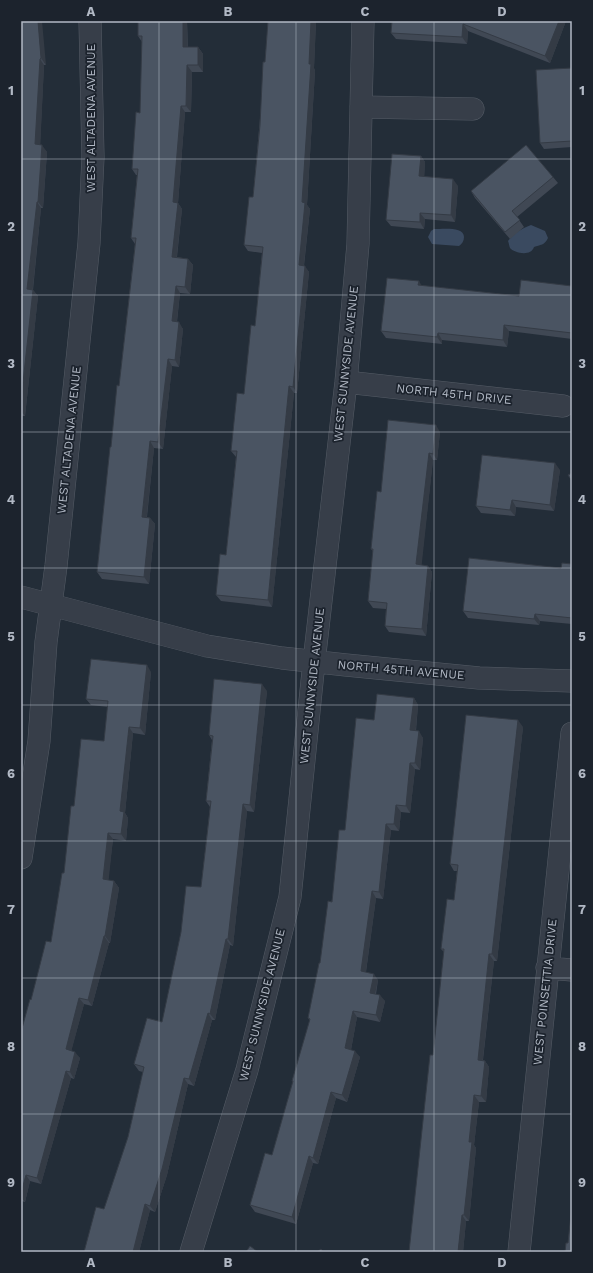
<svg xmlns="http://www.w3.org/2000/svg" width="593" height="1273" font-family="'Work Sans',sans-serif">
<rect width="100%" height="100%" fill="#232d38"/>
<!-- water -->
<path fill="#3a4a60" d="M 531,225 L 545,231 L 548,238 C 545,245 540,245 534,247 C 531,257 514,253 510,248 C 509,246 509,243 508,241 C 514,233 521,229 531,225 Z
M 434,229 C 442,229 464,226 464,237 C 464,241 462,244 459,246 L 432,244 L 428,237 L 431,231 Z"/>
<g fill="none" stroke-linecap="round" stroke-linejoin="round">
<!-- minor casing -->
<g stroke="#555c66" stroke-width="23">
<path id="minor" d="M 361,107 L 473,109
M 346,382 L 563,406
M 21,597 L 207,646 L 282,658 L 346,665 L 479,678 L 572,681
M 21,858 L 39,741 L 46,642 L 56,566 L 89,243 L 93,157 L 90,21
M 547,968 L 572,970
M 191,1252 L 247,1070 L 290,897 L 314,662 L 346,382 L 358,244 L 363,21
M 519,1252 L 572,733"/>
</g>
<!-- minor -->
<use href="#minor" stroke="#373e49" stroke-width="22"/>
</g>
<!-- wall -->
<path fill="#404854" d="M 21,21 L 46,65 L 44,65 L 40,145 L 47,152 L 43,208 L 41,208 L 33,290 L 38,296 L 25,416 L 21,416 Z
M 138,21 L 187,21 L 188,47 L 198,47 L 203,54 L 203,72 L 192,72 L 191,112 L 185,112 L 178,203 L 182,209 L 177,257 L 188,259 L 193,265 L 190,294 L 180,293 L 177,322 L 183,329 L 179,367 L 172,366 L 163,449 L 154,448 L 147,517 L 150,518 L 155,524 L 149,584 L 102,579 L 97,572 L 111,447 L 119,386 L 135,244 L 131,238 L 137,175 L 136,175 L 132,169 L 140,113 L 142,42 L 138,36 Z
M 268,21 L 316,21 L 314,68 L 315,71 L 307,205 L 310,209 L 304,266 L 309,272 L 297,393 L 294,393 L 272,607 L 221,601 L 216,595 L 226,555 L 236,457 L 231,451 L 244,394 L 255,326 L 262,253 L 248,251 L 244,245 L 253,197 L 265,62 Z
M 392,21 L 566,21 L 550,63 L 468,31 L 467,44 L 396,39 L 391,33 Z
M 572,68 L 572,147 L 544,149 L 540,143 Z
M 421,156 L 425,162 L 424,177 L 458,186 L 455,222 L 425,219 L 424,229 L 391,226 L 386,220 Z
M 553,177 L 558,183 L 517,217 L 524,227 L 510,239 L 475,198 L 471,191 Z
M 422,286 L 519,296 L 572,286 L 572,339 L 509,331 L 507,347 L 442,340 L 442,344 L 386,338 L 381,331 Z
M 440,432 L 437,460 L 433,460 L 421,565 L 428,566 L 432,572 L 426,636 L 389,632 L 385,626 L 386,609 L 373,608 L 368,601 L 373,551 L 371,549 L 381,492 Z
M 560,470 L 554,511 L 516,507 L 515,516 L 481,513 L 476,506 Z
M 572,564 L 572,624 L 540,621 L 539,625 L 468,618 L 463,611 L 561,568 Z
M 151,672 L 145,735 L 133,733 L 125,813 L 128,818 L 126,841 L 113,839 L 108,880 L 114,881 L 119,888 L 110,943 L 109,943 L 92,1006 L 84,1004 L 71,1051 L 80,1058 L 74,1079 L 71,1078 L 41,1184 L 30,1181 L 25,1202 L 21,1201 L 21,1032 L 31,1000 L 51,942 L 64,873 L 74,806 L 104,741 L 108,707 L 91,705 L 86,699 Z
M 267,691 L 254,812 L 247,811 L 233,946 L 230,945 L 215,1020 L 212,1020 L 194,1086 L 188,1084 L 167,1175 L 155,1212 L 150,1210 L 139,1252 L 84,1252 L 104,1209 L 128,1137 L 143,1072 L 139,1071 L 134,1064 L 162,1022 L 201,887 L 210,807 L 206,801 L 212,740 L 209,735 Z
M 414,698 L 418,705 L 416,731 L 423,738 L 420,770 L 415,769 L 410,813 L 401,812 L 399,831 L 391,830 L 383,899 L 376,898 L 366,972 L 378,980 L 376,994 L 385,1001 L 380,1022 L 357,1017 L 351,1050 L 360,1057 L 347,1102 L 336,1098 L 318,1164 L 313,1163 L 296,1224 L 255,1212 L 250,1205 L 272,1155 L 293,1082 L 292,1081 L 310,1021 L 308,1018 L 320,963 L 345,830 L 374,720 Z
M 523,727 L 497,961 L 494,961 L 483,1060 L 485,1061 L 489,1067 L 486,1102 L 479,1102 L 474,1145 L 476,1148 L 469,1221 L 466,1221 L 463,1252 L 444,952 L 441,949 L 454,900 L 457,871 L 454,871 L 450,864 Z"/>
<!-- shaded-wall -->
<path fill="#343b45" d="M 38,21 L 42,21 L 46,65 L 41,58 Z
M 183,21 L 187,21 L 188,54 L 183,47 Z
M 311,21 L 316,21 L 314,68 L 315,71 L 307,205 L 310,209 L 303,272 L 299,265 Z
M 559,21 L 566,21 L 550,63 L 545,56 Z
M 463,24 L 468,31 L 467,44 L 462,37 Z
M 198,47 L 203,54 L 203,72 L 198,65 Z
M 40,59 L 44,65 L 40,151 L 35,144 Z
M 187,65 L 192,72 L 191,112 L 186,106 Z
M 181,106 L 185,112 L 178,203 L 182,209 L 176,263 L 172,257 L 173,202 Z
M 42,145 L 47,152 L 43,208 L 38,202 Z
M 421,156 L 425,162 L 424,183 L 419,176 Z
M 453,179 L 458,186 L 455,222 L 451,215 Z
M 37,202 L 41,208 L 32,296 L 27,289 Z
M 420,213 L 425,219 L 424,229 L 420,222 Z
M 188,259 L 193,265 L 190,294 L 185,287 Z
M 305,266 L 309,272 L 297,393 L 293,387 Z
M 419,281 L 423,288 L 418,285 Z
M 176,286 L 180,293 L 176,328 L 172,321 Z
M 33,290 L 38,296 L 25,416 L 21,411 L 21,401 Z
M 179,322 L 183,329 L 179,367 L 175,360 Z
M 504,325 L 509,331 L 507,347 L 503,340 Z
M 438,333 L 442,340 L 442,344 L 437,337 Z
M 168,359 L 172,366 L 163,449 L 158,442 Z
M 289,386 L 294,393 L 272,607 L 268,600 Z
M 436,425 L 440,432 L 437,460 L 433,454 Z
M 150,441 L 154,448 L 146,523 L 142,517 Z
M 429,453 L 433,460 L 421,571 L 416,564 Z
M 555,463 L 560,470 L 554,511 L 550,505 Z
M 512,500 L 516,507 L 515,516 L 510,510 Z
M 150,518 L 155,524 L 149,584 L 144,577 Z
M 428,566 L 432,572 L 426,636 L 422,629 Z
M 535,614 L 540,621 L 539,625 L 534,619 Z
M 147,665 L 151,672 L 145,735 L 140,728 Z
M 262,684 L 267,691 L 254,812 L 250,805 Z
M 414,698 L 418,705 L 415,737 L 410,730 Z
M 518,720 L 523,727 L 497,961 L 492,954 Z
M 129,727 L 133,733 L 125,813 L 128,818 L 126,841 L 121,834 L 120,811 Z
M 419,731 L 423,738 L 420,770 L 415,763 Z
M 410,763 L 415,769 L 410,813 L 406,806 Z
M 243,804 L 247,811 L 233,946 L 228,939 Z
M 396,805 L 401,812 L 399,831 L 394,824 Z
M 386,824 L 391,830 L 383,899 L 379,892 Z
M 108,833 L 113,839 L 108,886 L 103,879 Z
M 114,881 L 119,888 L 110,943 L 105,936 Z
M 372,891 L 376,898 L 365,978 L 361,971 Z
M 104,936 L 109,943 L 92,1006 L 88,1000 Z
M 226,939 L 230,945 L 215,1020 L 210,1014 Z
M 489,954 L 494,961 L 482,1066 L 478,1060 Z
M 374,974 L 378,980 L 374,999 L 370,993 Z
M 380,995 L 385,1001 L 380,1022 L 376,1015 Z
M 79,998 L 84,1004 L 70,1056 L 66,1049 Z
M 353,1011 L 357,1017 L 350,1055 L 345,1048 Z
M 208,1013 L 212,1020 L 194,1086 L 189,1079 Z
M 355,1051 L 360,1057 L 347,1102 L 342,1095 Z
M 75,1052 L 80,1058 L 74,1079 L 70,1072 Z
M 485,1061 L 489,1067 L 486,1102 L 481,1096 Z
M 66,1071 L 71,1078 L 41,1184 L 37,1178 Z
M 184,1078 L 188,1084 L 167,1175 L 155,1212 L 150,1206 Z
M 331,1092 L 336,1098 L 318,1164 L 313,1158 Z
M 474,1095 L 479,1102 L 474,1145 L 476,1148 L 469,1221 L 464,1215 L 469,1142 Z
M 309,1156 L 313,1163 L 296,1224 L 292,1217 Z
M 26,1175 L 30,1181 L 25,1202 L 21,1197 L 21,1193 Z
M 145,1204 L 150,1210 L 139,1252 L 133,1252 Z
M 462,1215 L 466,1221 L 463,1252 L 458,1252 Z"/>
<!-- building -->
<path fill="#4a5462" stroke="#343b45" d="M 21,21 L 38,21 L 41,58 L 40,59 L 35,144 L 42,145 L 38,202 L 37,202 L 27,289 L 33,290 L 21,401 Z
M 138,21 L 183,21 L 183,47 L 198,47 L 198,65 L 187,65 L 186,106 L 181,106 L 173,202 L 178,203 L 172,257 L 188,259 L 185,287 L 176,286 L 172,321 L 179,322 L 175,360 L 168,359 L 158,442 L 150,441 L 142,517 L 150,518 L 144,577 L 97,572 L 110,447 L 111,447 L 117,385 L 119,386 L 136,238 L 131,238 L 138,169 L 132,169 L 136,112 L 140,113 L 142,36 L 138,36 Z
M 268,21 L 311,21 L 309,64 L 311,64 L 302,202 L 305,203 L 299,265 L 305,266 L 293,387 L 289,386 L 268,600 L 216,595 L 220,554 L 226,555 L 237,451 L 231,451 L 237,393 L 244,394 L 251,325 L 255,326 L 263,247 L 244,245 L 249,197 L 253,197 L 260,125 L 263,62 L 265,62 Z
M 392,21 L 559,21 L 545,56 L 463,24 L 462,37 L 391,33 Z
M 572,68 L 572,141 L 540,143 L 536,70 Z
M 526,145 L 553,177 L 512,211 L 520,220 L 505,232 L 471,191 Z
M 392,154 L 421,156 L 419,176 L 453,179 L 451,215 L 420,213 L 420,222 L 386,220 Z
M 387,278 L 419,281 L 418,285 L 519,296 L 521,280 L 572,286 L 572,333 L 504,325 L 503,340 L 438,333 L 437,337 L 381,331 Z
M 388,420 L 436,425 L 433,454 L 429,453 L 416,564 L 428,566 L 422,629 L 385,626 L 387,603 L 368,601 L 373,549 L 371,549 L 377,491 L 381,492 Z
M 482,455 L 555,463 L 550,505 L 512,500 L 510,510 L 476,506 Z
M 572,473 L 572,481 L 568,475 Z
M 469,558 L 561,568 L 562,563 L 572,564 L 572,618 L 535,614 L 534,619 L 463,611 Z
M 91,659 L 147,665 L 140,728 L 129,727 L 120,811 L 124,812 L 121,834 L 108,833 L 103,879 L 114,881 L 105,936 L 104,936 L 88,1000 L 79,998 L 66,1049 L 75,1052 L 70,1072 L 66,1071 L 37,1178 L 26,1175 L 21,1193 L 21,1032 L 30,999 L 31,1000 L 46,941 L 51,942 L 62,873 L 64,873 L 71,806 L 74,806 L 81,739 L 104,741 L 108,701 L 86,699 Z
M 214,679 L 262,684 L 250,805 L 243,804 L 228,939 L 226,939 L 210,1014 L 208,1013 L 189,1079 L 184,1078 L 162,1169 L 150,1206 L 145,1204 L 133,1252 L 84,1252 L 96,1207 L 104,1209 L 128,1137 L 144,1067 L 134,1064 L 147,1018 L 162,1022 L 181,932 L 186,886 L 201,887 L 211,801 L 206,801 L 213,736 L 209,735 Z
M 377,694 L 414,698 L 410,730 L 419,731 L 415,763 L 410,763 L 406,806 L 396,805 L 394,824 L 386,824 L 379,892 L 372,891 L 361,971 L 374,974 L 370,993 L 380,995 L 376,1015 L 353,1011 L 345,1048 L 355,1051 L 342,1095 L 331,1092 L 313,1158 L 309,1156 L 292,1217 L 250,1205 L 265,1153 L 272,1155 L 293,1081 L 292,1081 L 310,1019 L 308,1018 L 319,963 L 320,963 L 328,901 L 332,902 L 339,830 L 345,830 L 356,718 L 374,720 Z
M 466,715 L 518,720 L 492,954 L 489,954 L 478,1060 L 485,1061 L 481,1096 L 474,1095 L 469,1142 L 472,1142 L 464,1215 L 462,1215 L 458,1252 L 409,1252 L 430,1055 L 433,1055 L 444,949 L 441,949 L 447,899 L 454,900 L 458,865 L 450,864 Z
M 572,1205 L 572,1252 L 565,1252 L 566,1243 L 568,1243 Z
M 250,1246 L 258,1252 L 246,1252 Z
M 321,1249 L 323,1252 L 317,1252 Z"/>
<!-- grid -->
<path fill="none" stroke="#b2b9c5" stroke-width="1" stroke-opacity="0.55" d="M 159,21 L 159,1252M 296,21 L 296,1252M 434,21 L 434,1252M 21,159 L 572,159M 21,295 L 572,295M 21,432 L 572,432M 21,568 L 572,568M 21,705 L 572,705M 21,841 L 572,841M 21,978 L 572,978M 21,1114 L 572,1114"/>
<g text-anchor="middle" stroke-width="3.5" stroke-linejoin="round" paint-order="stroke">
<!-- street labels -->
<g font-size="12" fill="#b2b9c5" stroke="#1c232d">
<text transform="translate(91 118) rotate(-90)" y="4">WEST ALTADENA AVENUE</text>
<text transform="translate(346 364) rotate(-84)" y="4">WEST SUNNYSIDE AVENUE</text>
<text transform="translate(454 394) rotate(6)" y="4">NORTH 45TH DRIVE</text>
<text transform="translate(69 440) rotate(-84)" y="4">WEST ALTADENA AVENUE</text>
<text transform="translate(401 670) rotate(5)" y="4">NORTH 45TH AVENUE</text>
<text transform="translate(312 686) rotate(-84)" y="4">WEST SUNNYSIDE AVENUE</text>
<text transform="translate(545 992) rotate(-84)" y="4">WEST POINSETTIA DRIVE</text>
<text transform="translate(262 1005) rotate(-76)" y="4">WEST SUNNYSIDE AVENUE</text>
</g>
</g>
<!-- border -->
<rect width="593" height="1273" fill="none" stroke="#1c232d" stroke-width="44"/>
<rect x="22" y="22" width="549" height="1229" fill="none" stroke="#b2b9c5" stroke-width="1.5"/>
<g font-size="13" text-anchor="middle" font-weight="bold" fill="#b2b9c5">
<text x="91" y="16">A</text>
<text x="228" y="16">B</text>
<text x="365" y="16">C</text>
<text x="502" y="16">D</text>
<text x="11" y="95">1</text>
<text x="582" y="95">1</text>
<text x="11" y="231">2</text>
<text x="582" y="231">2</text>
<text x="11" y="368">3</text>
<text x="582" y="368">3</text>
<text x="11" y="504">4</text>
<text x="582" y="504">4</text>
<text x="11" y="641">5</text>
<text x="582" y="641">5</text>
<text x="11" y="778">6</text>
<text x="582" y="778">6</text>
<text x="11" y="914">7</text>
<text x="582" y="914">7</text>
<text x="11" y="1051">8</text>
<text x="582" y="1051">8</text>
<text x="11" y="1187">9</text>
<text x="582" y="1187">9</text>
<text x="91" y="1267">A</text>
<text x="228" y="1267">B</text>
<text x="365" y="1267">C</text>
<text x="502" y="1267">D</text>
</g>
</svg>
